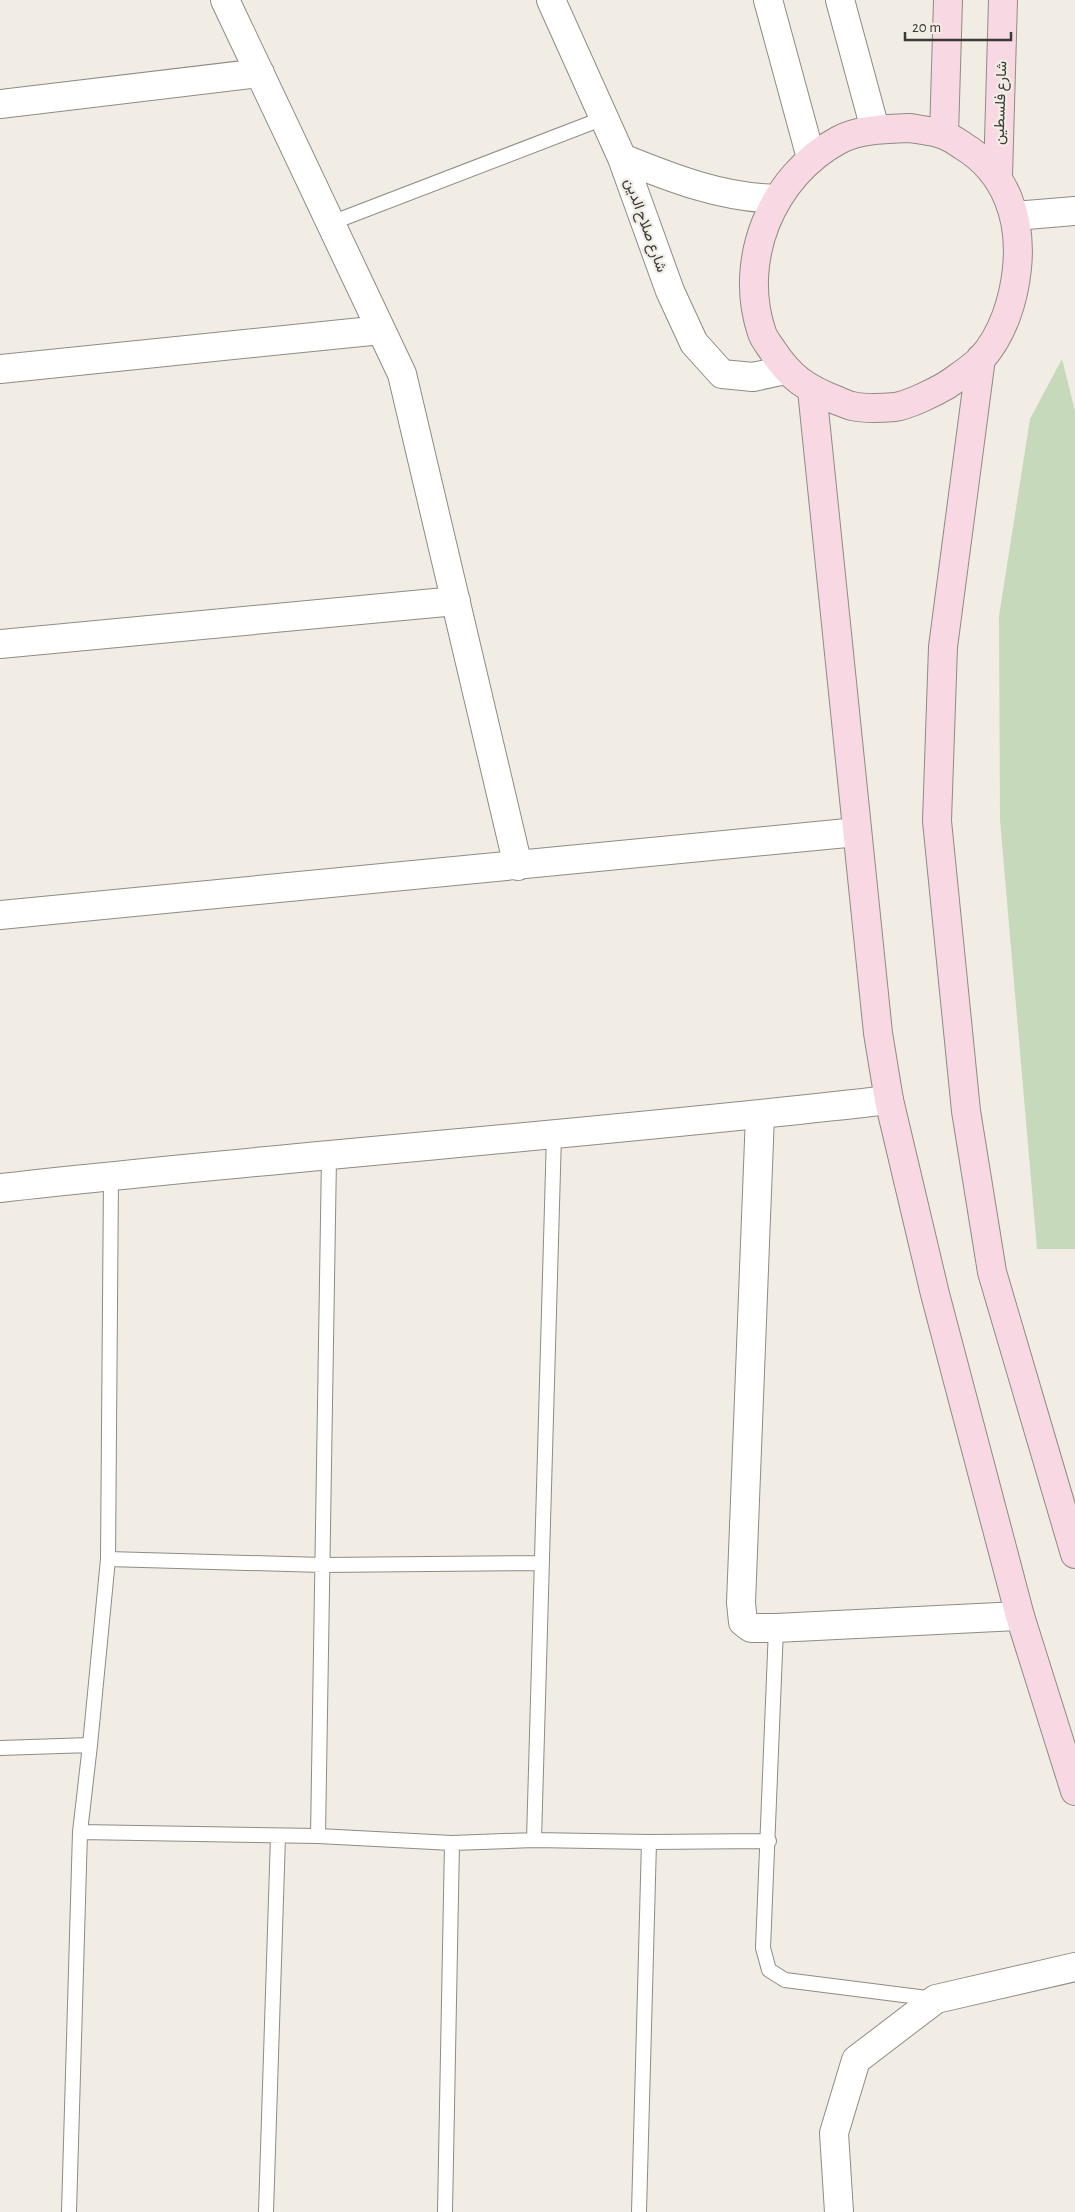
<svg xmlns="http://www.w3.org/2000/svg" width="1075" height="2212" font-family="'Alegreya Sans',Vazirmatn,sans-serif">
<rect width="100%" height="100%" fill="#f1ede5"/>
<!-- green -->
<path fill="#c6d9bb" d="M 1062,359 L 1075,411 L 1075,1249 L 1037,1249 L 1000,820 L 999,616 L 1030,419 Z"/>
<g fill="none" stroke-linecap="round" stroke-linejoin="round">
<!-- service casing -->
<g stroke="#8f8b84" stroke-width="16">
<path id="service" d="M 331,223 L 604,118
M 329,1157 L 318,1836 L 452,1843 L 534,1840 L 649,1842 L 769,1841
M 108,1559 L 322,1565 L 542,1563
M 776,1628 L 763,1948 L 769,1970 L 785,1980 L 935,1999
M 0,1748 L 90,1745
M 80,1832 L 90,1745 L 108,1559 L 111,1176
M 534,1840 L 554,1135
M 69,2212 L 80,1832 L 318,1836
M 266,2212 L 278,1836
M 445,2212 L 452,1843
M 639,2212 L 649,1842"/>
</g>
<!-- minor casing -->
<g stroke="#8f8b84" stroke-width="30">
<path id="minor" d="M 225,0 L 402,374 L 518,866
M 551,0 L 622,158 L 670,291 L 694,343 L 722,374 L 753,377 L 785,370
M 0,104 L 260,73
M 622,158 C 674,179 720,197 776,199
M 1015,216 L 1075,211
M 0,369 L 381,330
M 0,644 L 456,601
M 0,915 L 857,832
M 760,1115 L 741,1603 L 743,1622 L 751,1628 L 776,1628 L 1020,1616
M 839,2212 L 834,2133 L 856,2060 L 936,1999 L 1075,1967"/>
</g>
<!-- tertiary casing -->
<g stroke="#8f8b84" stroke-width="30">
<path id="tertiary" d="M 768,0 L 811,158
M 840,0 L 875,129
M 0,1188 C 296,1155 593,1134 889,1100"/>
</g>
<!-- secondary casing -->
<g stroke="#8f8b84" stroke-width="30">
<path id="secondary" d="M 910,128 C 921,130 934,131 944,135 C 950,137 957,142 963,146 C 1006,172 1022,219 1017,268 C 1014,299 1003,335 981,359 C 971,369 958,377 947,385 C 935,392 909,405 895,407 C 883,408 865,409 852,406 C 847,405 841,402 836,400 C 806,388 791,378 773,351 C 769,345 764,339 762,333 C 737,260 772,176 839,140 C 860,129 887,129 910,128 Z
M 944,135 L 948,0
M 998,176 L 1003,0
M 981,358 L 943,647 L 937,821 L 966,1111 L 992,1272 L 1075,1554
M 812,390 L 878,1033 L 889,1100 L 935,1294 L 1020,1616 L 1075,1791"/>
</g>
<!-- service -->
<use href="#service" stroke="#fff" stroke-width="14"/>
<!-- minor -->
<use href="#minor" stroke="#fff" stroke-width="28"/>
<!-- tertiary -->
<use href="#tertiary" stroke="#fff" stroke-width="28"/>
<!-- secondary -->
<use href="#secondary" stroke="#f8d8e2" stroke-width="28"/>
</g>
<g text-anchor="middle" stroke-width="4.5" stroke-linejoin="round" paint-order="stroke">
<!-- street labels -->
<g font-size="15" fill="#3b3a37" stroke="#f1ede5">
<text transform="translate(1000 103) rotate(-88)" y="5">شارع فلسطين</text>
<text transform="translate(646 225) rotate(70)" y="5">شارع صلاح الدين</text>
</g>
</g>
<!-- scale -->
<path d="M905 32v8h106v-8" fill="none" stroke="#3b3a37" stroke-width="2.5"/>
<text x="912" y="32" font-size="15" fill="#3b3a37" stroke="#f1ede5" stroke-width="4" paint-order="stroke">20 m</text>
</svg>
